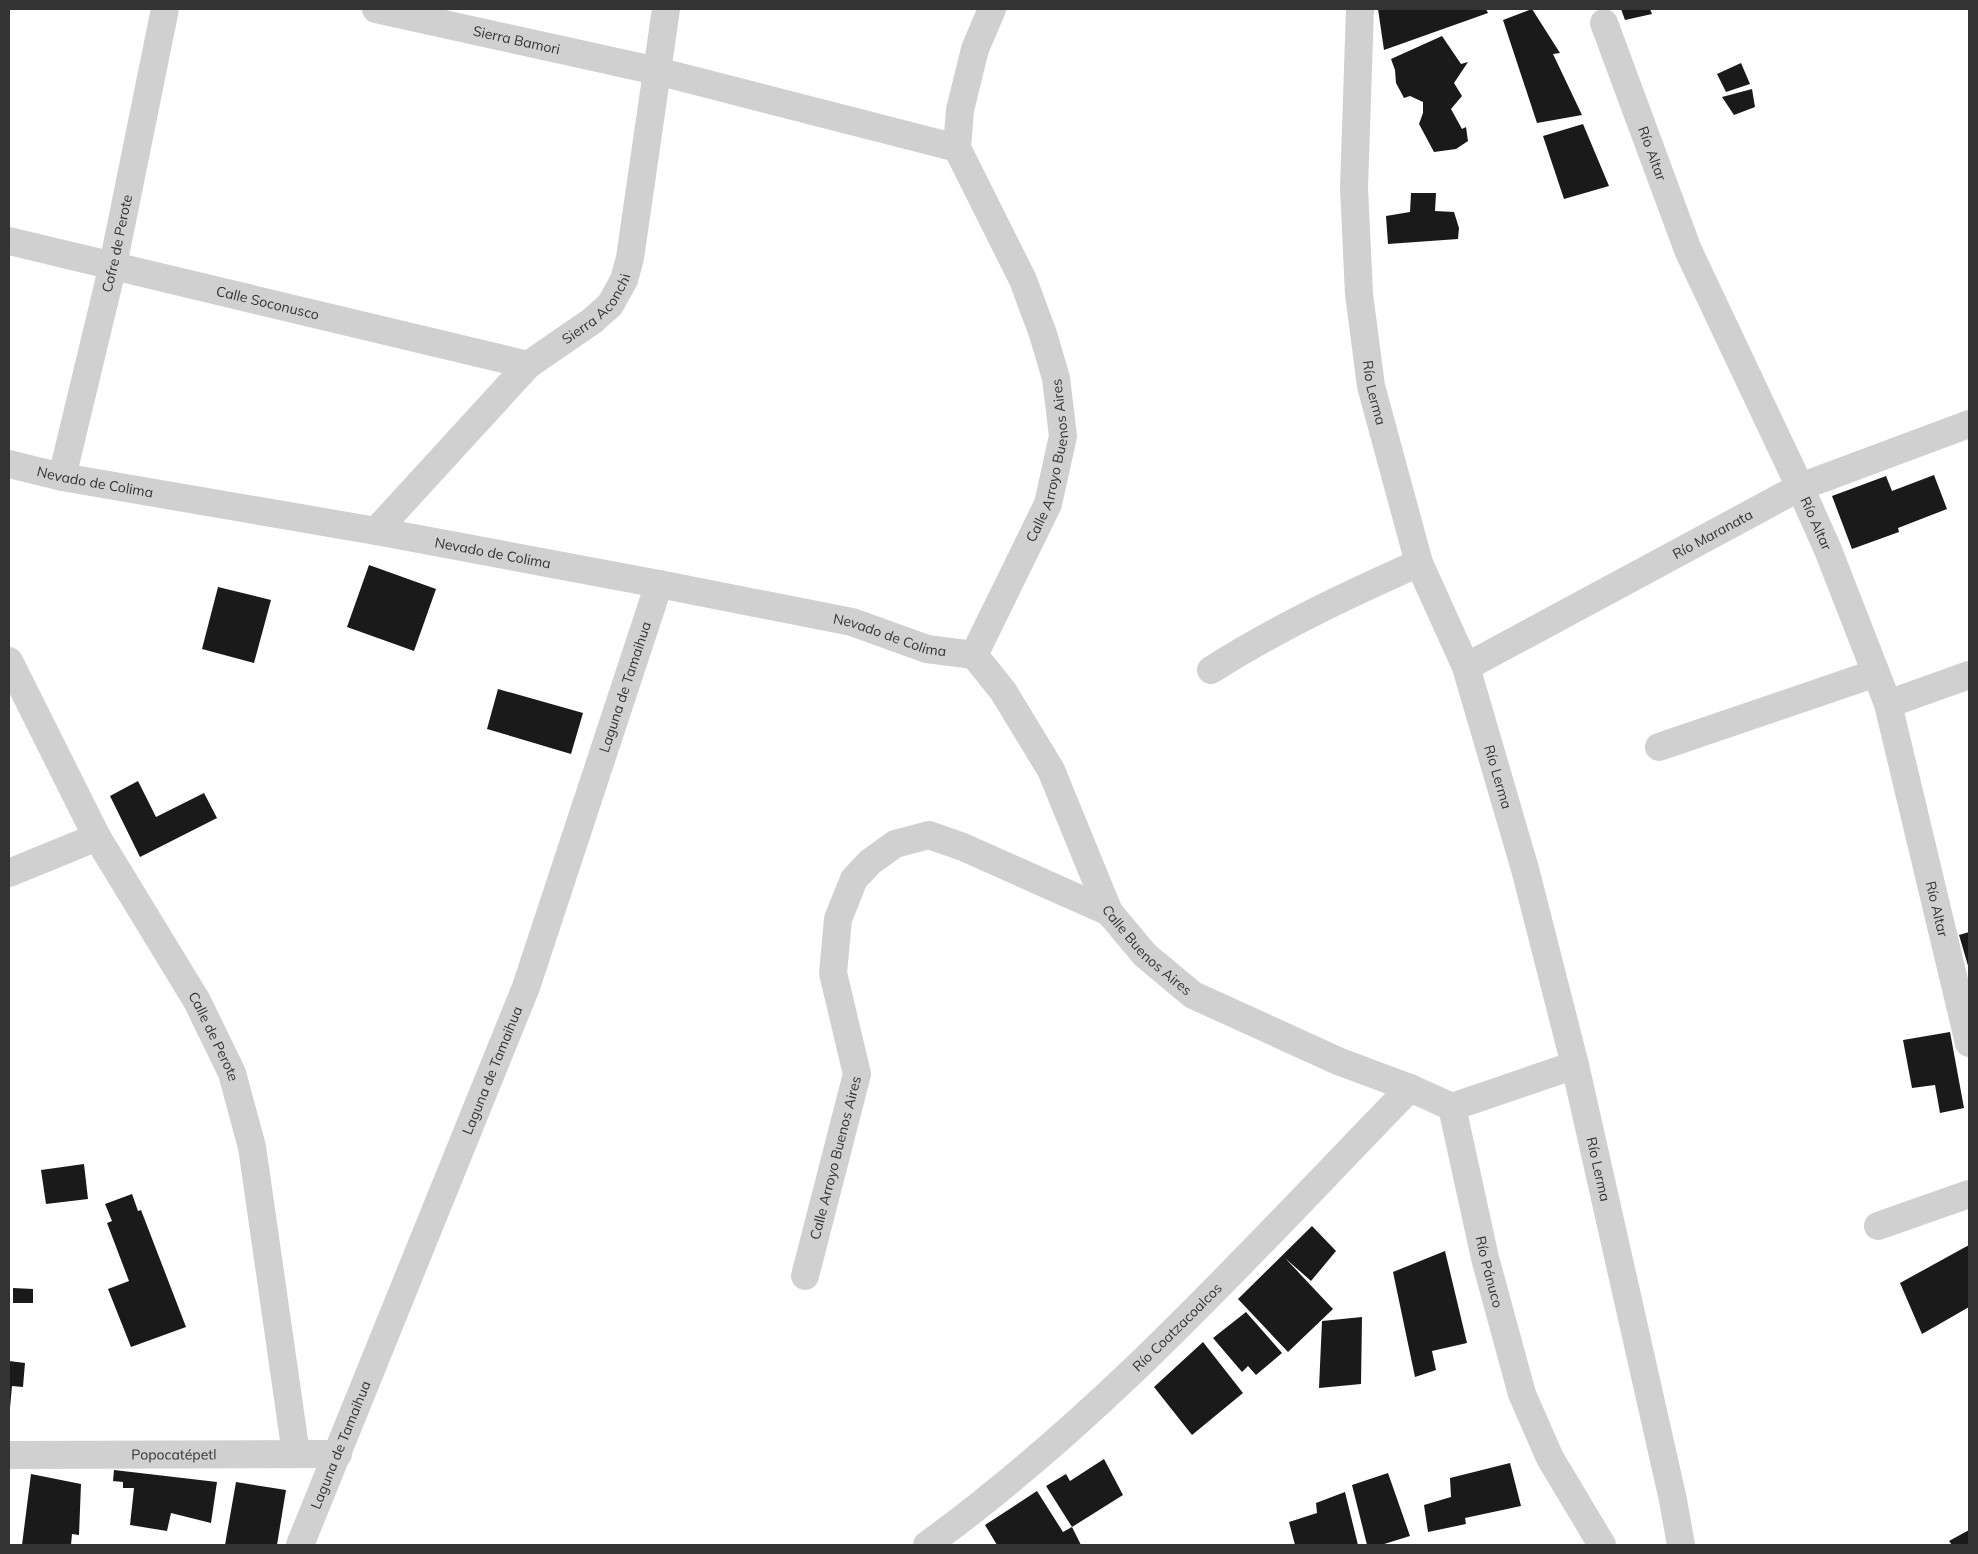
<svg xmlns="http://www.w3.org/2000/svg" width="1978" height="1554" font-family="Mulish,sans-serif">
<rect width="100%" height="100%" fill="#fff"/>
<!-- building -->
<path fill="#1a1a1a" d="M 1378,9 L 1486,9 L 1488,13 L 1384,50 Z
M 1532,9 L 1560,53 L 1553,54 L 1582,115 L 1537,123 L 1503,20 Z
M 1621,9 L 1650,9 L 1652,14 L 1625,20 Z
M 1442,36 L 1461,64 L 1468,62 L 1454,83 L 1462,96 L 1451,109 L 1462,129 L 1466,127 L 1468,141 L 1456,149 L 1434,152 L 1419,124 L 1423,113 L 1423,102 L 1410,96 L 1404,98 L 1396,83 L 1395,70 L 1391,59 Z
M 1741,63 L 1750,84 L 1726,92 L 1717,74 Z
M 1752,89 L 1755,107 L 1734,115 L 1722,97 Z
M 1583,124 L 1609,186 L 1564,199 L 1543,136 Z
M 1411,193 L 1436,193 L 1435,211 L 1454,212 L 1459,228 L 1458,239 L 1388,244 L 1386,216 L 1410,212 Z
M 1934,475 L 1947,509 L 1898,528 L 1899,532 L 1852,549 L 1832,496 L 1886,476 L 1892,491 Z
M 369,565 L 436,589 L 414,651 L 347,627 Z
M 218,587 L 271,600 L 254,663 L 202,649 Z
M 498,689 L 583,713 L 571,754 L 487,729 Z
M 138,781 L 156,817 L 204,793 L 217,818 L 140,857 L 110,796 Z
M 1969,932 L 1969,969 L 1959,935 Z
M 1950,1032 L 1964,1108 L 1940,1113 L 1935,1085 L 1912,1088 L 1903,1040 Z
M 84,1164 L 88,1199 L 46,1204 L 41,1170 Z
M 132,1194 L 138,1211 L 141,1210 L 186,1327 L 131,1347 L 108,1289 L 129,1281 L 107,1223 L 112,1221 L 105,1204 Z
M 1312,1226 L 1336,1251 L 1311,1281 L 1285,1258 L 1333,1309 L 1288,1352 L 1238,1299 Z
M 1969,1245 L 1969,1307 L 1922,1334 L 1900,1283 Z
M 1445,1251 L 1467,1343 L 1432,1351 L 1436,1370 L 1415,1377 L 1393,1272 Z
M 13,1288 L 33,1289 L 33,1303 L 13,1303 Z
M 1246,1312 L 1282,1353 L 1256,1375 L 1248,1366 L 1242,1372 L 1213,1338 Z
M 1362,1317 L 1361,1384 L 1319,1388 L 1322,1321 Z
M 1203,1342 L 1243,1393 L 1192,1435 L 1154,1387 Z
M 9,1361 L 25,1363 L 23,1387 L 12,1386 L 10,1408 Z
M 1104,1459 L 1123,1495 L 1072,1527 L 1046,1486 L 1066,1474 L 1070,1481 Z
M 1510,1463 L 1521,1506 L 1465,1518 L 1466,1524 L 1428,1532 L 1424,1505 L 1451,1497 L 1450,1478 Z
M 114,1470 L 217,1482 L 211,1523 L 171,1513 L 167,1531 L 130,1525 L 134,1488 L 123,1488 L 123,1482 L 113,1481 Z
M 1388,1473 L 1410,1536 L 1381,1545 L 1367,1545 L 1352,1485 Z
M 31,1474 L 81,1484 L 79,1535 L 72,1534 L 71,1545 L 22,1545 Z
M 236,1482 L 286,1490 L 277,1545 L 225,1545 Z
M 1037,1491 L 1063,1532 L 1072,1527 L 1081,1545 L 997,1545 L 985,1525 Z
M 1345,1492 L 1358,1545 L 1295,1545 L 1289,1522 L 1317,1513 L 1316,1503 Z
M 1969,1530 L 1969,1545 L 1952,1545 L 1949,1541 Z"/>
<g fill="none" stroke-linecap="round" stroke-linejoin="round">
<!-- minor -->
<g stroke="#d0d0d0" stroke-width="28">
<path id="s1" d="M 376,9 L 657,71 L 957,148"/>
<path id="s2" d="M 1360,9 L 1354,188 L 1359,294 L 1371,386 L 1419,563 L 1466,667 L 1525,869 L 1575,1065 L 1673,1500 L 1681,1545"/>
<path id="s3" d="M 1604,23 L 1688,250 L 1800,487 L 1828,550 L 1888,704 L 1969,1043"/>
<path id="s4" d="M 9,241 L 528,365"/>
<path id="s5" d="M 9,464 L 62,477 L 376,531 L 659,584 L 852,622 L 927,649 L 974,655"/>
<path id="s6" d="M 62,477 L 113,265 L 165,9"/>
<path id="s7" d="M 376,531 L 528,365 L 592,321 L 610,305 L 624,280 L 630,258 L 666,9"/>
<path id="s8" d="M 974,655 L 1003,691 L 1051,770 L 1109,912 L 1145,955 L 1193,995 L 1338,1061 L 1410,1088 L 1452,1107"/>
<path id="s9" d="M 974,655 L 1048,504 L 1063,436 L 1056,378 L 1043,334 L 1023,280 L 957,148 L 960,110 L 975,49 L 992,9"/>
<path id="s10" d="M 9,661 L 97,837 L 197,1001 L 232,1073 L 252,1147 L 296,1454"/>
<path id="s11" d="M 1466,667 L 1800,487 L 1969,424"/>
<path d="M 1211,670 C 1277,628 1347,595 1419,563"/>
<path d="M 1888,704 L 1969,675"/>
<path d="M 1659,747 L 1876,673"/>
<path d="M 9,873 L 97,837"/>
<path id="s12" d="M 1575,1065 L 1452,1107 L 1485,1258 L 1522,1394 L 1550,1458 L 1602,1545"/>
<path d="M 1878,1226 L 1969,1194"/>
<path id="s13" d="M 805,1276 L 857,1074 L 833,973 L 838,919 L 854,879 L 870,862 L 895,844 L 929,835 L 963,847 L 1109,912"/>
<path id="s14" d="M 9,1455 L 338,1454"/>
<path id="s15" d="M 300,1545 L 526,987 L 659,584"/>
<path id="s16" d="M 927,1545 C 1106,1415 1256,1246 1410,1088"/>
</g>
</g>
<g text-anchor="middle" stroke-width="5" stroke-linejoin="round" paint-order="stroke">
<!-- street labels -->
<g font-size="14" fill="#333" stroke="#fff">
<text dy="5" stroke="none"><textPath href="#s1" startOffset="144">Sierra Bamori</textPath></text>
<text dy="5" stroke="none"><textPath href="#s3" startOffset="139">Río Altar</textPath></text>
<text dy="5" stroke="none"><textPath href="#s6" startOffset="240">Cofre de Perote</textPath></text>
<text dy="5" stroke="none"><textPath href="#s4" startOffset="266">Calle Soconusco</textPath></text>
<text dy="5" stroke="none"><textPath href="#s7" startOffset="315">Sierra Aconchi</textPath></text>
<text dy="5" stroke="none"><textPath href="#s2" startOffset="385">Río Lerma</textPath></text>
<text dy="5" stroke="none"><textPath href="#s9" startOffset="211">Calle Arroyo Buenos Aires</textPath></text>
<text dy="5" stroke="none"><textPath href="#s5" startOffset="88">Nevado de Colima</textPath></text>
<text dy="5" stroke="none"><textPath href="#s3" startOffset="544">Río Altar</textPath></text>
<text dy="5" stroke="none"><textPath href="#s11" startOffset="280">Río Maranata</textPath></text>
<text dy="5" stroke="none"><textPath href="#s5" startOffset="492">Nevado de Colima</textPath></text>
<text dy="5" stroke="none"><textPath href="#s5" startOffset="898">Nevado de Colima</textPath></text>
<text dy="5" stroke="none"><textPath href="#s15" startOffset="918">Laguna de Tamaihua</textPath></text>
<text dy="5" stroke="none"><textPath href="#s2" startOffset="790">Río Lerma</textPath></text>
<text dy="5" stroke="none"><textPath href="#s3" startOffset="949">Río Altar</textPath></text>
<text dy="5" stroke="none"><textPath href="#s8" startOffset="346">Calle Buenos Aires</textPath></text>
<text dy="5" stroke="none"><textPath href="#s10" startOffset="428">Calle de Perote</textPath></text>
<text dy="5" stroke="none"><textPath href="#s15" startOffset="512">Laguna de Tamaihua</textPath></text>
<text dy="5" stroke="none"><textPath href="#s13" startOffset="122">Calle Arroyo Buenos Aires</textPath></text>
<text dy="5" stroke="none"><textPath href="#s2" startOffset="1195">Río Lerma</textPath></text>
<text dy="5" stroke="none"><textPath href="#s12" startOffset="299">Río Pánuco</textPath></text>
<text dy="5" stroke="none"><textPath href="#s16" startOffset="332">Río Coatzacoalcos</textPath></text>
<text dy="5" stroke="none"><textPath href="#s15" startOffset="108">Laguna de Tamaihua</textPath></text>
<text dy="5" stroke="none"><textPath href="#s14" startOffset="165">Popocatépetl</textPath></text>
</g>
</g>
<!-- border -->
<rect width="1978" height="1554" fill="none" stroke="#333333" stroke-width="20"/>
</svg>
